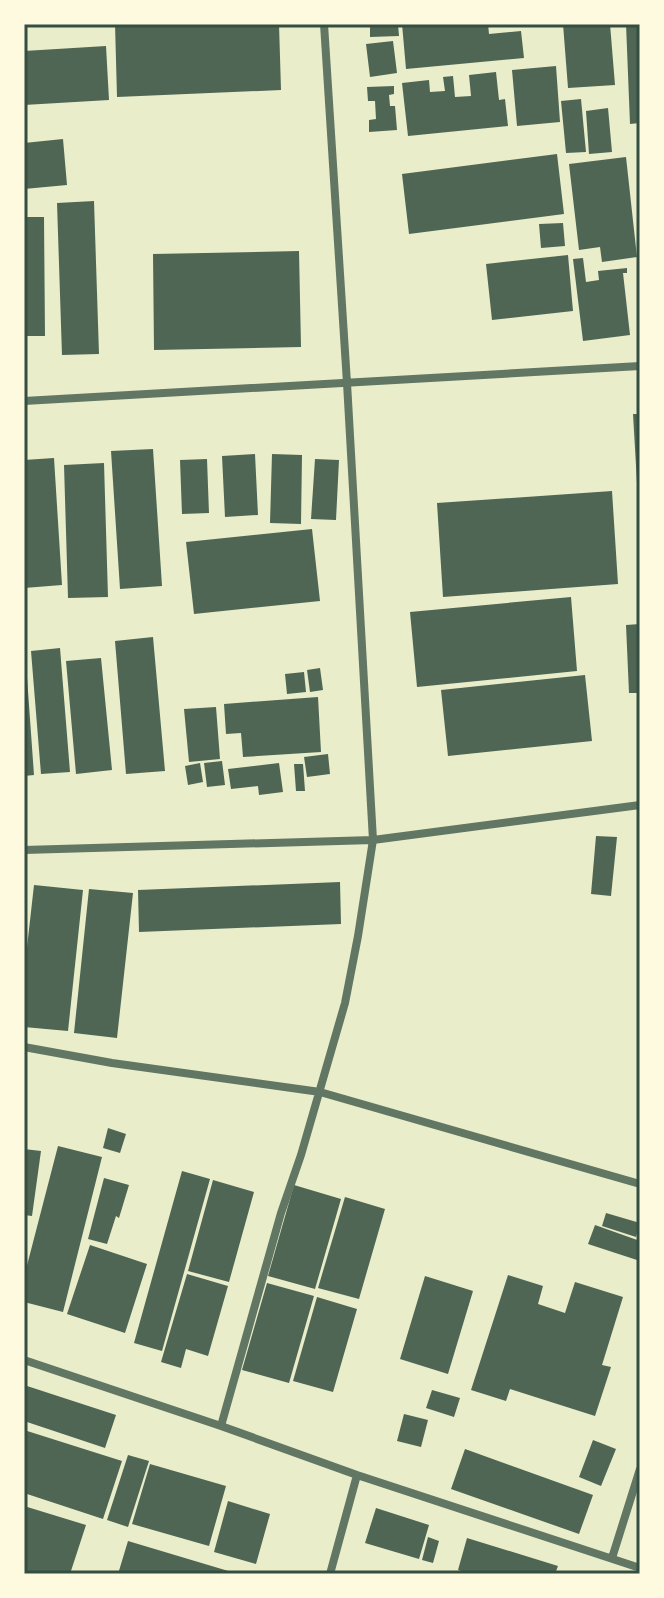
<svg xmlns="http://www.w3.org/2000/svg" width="664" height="1598" font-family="Poppins,sans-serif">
<rect width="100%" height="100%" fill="#e9edc9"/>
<!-- building -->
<path fill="#4f6655" d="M 115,24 L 279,24 L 281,90 L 117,97 Z
M 370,24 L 398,24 L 399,36 L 370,37 Z
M 402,24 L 488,24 L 489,34 L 521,31 L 524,58 L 406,69 Z
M 563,24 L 610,24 L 615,85 L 568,88 Z
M 626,24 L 640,24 L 640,123 L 630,124 Z
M 393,41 L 397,73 L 370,77 L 366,44 Z
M 106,46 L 109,100 L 24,105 L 24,51 Z
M 556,66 L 560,122 L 517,126 L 512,70 Z
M 496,72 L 499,100 L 505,99 L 508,126 L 408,136 L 402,83 L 429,80 L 430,92 L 445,91 L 443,77 L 453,76 L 455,97 L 471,96 L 469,75 Z
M 394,86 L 394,94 L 389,95 L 390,106 L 395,106 L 397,130 L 369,132 L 369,120 L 376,119 L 375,101 L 368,101 L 367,87 Z
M 581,99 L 586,152 L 566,153 L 561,101 Z
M 608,108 L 612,152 L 589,154 L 586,111 Z
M 63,139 L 67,185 L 24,189 L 24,143 Z
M 557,154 L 564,214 L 409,234 L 402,174 Z
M 626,157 L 637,257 L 602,262 L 600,247 L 579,250 L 569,164 Z
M 94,201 L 99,354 L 62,355 L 57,203 Z
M 24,217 L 44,217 L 45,336 L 24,336 Z
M 563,223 L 565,246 L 541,248 L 539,224 Z
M 299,251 L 301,347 L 154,350 L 153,254 Z
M 568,255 L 573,311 L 492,320 L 486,264 Z
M 583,258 L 586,282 L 599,280 L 598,271 L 627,268 L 627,273 L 623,273 L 630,335 L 583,341 L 573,259 Z
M 633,414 L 640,414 L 640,500 L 638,500 Z
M 153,449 L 162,586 L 120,589 L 111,451 Z
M 255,454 L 258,515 L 225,517 L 222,456 Z
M 272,454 L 302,455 L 301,524 L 270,523 Z
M 54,458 L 62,585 L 24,588 L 24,460 Z
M 207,459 L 209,513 L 182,514 L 180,460 Z
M 315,459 L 339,460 L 336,520 L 311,519 Z
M 104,463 L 108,597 L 68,598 L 64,465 Z
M 612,491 L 618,584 L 443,597 L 437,503 Z
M 312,529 L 320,601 L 194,614 L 186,542 Z
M 571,597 L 577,671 L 417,687 L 410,612 Z
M 640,624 L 640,693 L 629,693 L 626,625 Z
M 153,637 L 165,771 L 126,774 L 115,641 Z
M 60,648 L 70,772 L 41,774 L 31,651 Z
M 101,658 L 112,770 L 76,774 L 66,661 Z
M 24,663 L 26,663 L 34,775 L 24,776 Z
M 320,668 L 323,690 L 310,692 L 307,670 Z
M 304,672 L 306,692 L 287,694 L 285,674 Z
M 585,675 L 592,741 L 448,756 L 441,690 Z
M 318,697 L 321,752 L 243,757 L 241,733 L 226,734 L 224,704 Z
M 216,707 L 220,759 L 189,762 L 184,709 Z
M 328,754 L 330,774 L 307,777 L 304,757 Z
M 222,761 L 225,785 L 207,787 L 204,763 Z
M 200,763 L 203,782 L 188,785 L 185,766 Z
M 279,763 L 283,792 L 259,795 L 258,786 L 231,789 L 228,769 Z
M 294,764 L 303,764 L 305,791 L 296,791 Z
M 596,836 L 617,837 L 611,896 L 591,894 Z
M 340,882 L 341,924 L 139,932 L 138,890 Z
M 34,885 L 83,890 L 68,1031 L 24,1027 L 24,974 Z
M 89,889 L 133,893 L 117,1038 L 74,1033 Z
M 108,1128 L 126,1134 L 120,1153 L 103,1148 Z
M 58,1146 L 102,1157 L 63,1312 L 24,1302 L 24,1277 Z
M 24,1149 L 41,1151 L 32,1216 L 24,1215 Z
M 182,1171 L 210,1179 L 162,1351 L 134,1343 Z
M 104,1178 L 129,1185 L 119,1218 L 116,1216 L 107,1244 L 88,1239 Z
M 213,1180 L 254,1192 L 229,1282 L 188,1271 Z
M 294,1185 L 341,1199 L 315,1289 L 268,1276 Z
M 345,1197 L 385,1209 L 359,1299 L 318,1288 Z
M 606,1213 L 640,1223 L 636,1237 L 602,1226 Z
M 595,1225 L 640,1241 L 640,1261 L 588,1244 Z
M 90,1245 L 147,1264 L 125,1333 L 67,1314 Z
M 187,1274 L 228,1286 L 208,1356 L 186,1349 L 181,1368 L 161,1362 Z
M 508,1275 L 543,1286 L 538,1304 L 565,1313 L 575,1282 L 623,1297 L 602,1365 L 611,1367 L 595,1416 L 510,1389 L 506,1401 L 471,1390 Z
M 425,1276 L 473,1291 L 448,1374 L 400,1359 Z
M 267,1283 L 314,1296 L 289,1383 L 242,1370 Z
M 317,1297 L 357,1309 L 333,1392 L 293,1381 Z
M 24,1385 L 116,1415 L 105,1448 L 24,1421 Z
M 432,1390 L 460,1398 L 454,1417 L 426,1408 Z
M 404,1414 L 428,1420 L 421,1447 L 397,1441 Z
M 24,1430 L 122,1461 L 103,1519 L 24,1493 Z
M 593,1440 L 616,1449 L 601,1486 L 579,1477 Z
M 465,1449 L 593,1495 L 579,1534 L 451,1489 Z
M 128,1455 L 149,1461 L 128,1527 L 107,1520 Z
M 150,1464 L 226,1486 L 209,1546 L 132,1524 Z
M 228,1501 L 270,1514 L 256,1564 L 214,1552 Z
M 24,1506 L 86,1525 L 70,1574 L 24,1574 Z
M 376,1508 L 429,1525 L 419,1559 L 365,1543 Z
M 428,1537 L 439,1541 L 433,1563 L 422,1560 Z
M 467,1538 L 558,1566 L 555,1574 L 470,1574 L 458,1570 Z
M 128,1541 L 235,1573 L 235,1574 L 118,1574 Z"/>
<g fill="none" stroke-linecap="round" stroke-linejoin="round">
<!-- minor -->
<path stroke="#617663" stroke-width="8" d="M 24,401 L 640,366
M 24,850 L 373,840 L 640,805
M 24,1047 L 112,1063 L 320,1092 L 640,1184
M 24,1360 L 221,1426 L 357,1475 L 640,1568
M 221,1426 L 281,1213 L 301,1155 L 345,1003 L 358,936 L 373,840 L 347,383 L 324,24
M 612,1558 L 640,1469
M 330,1574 L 357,1475"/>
</g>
<!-- border -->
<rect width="664" height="1598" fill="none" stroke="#fefae0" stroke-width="52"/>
<rect x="26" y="26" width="612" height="1546" fill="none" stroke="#344e41" stroke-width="3"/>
</svg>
